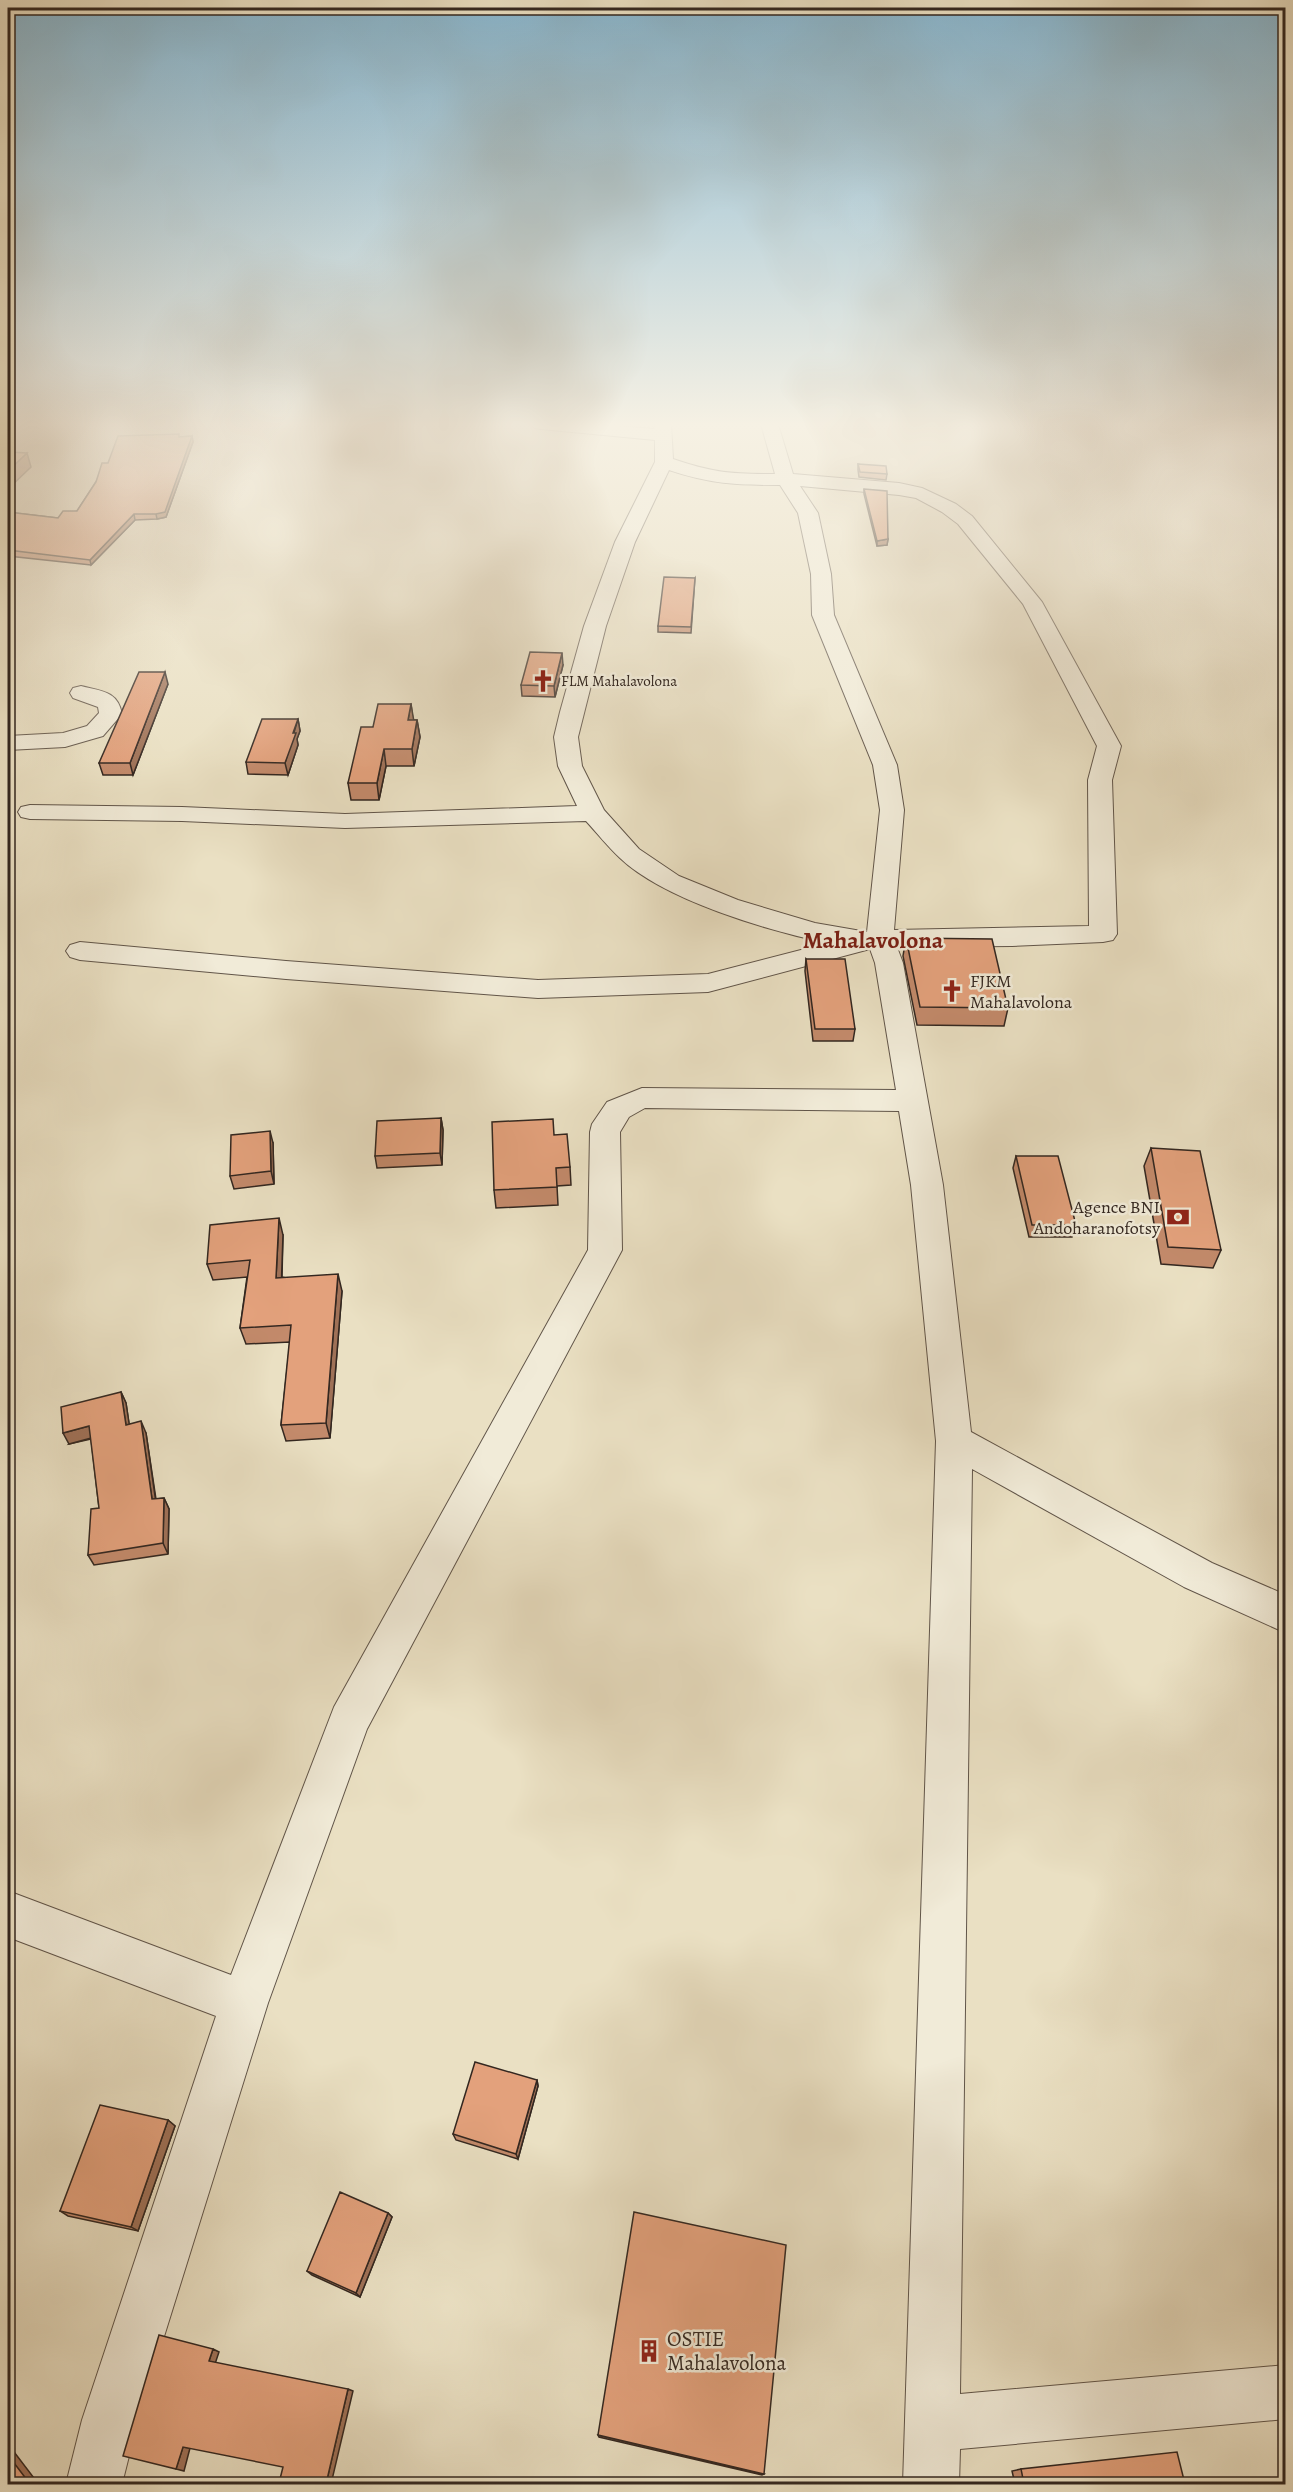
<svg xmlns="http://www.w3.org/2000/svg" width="1293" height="2492" font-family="Alegreya,serif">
<rect width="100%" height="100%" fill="#eae0c3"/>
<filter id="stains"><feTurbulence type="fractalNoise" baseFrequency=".00333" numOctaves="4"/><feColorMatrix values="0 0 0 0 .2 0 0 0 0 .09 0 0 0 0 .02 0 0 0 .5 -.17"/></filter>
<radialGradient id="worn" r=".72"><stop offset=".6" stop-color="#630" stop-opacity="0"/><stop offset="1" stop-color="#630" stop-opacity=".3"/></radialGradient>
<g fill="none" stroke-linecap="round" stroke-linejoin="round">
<!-- minor casing -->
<g stroke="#615549" stroke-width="2">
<path id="minor" d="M 532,424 L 595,424 L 654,429 L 655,424 L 671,424 L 673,459 C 714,473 732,474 775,474 L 761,424 L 778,424 L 793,474 L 899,483 L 922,488 L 956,504 L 972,516 L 1042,602 L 1121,746 L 1112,780 L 1117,934 L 1113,940 L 1103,942 L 1012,946 L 897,947 L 903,963 L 943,1185 L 971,1432 L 1212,1563 L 1286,1595 L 1286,1633 L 1184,1587 L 972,1469 L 960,2394 L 1286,2365 L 1286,2419 L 960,2449 L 959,2484 L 903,2484 L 936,1441 L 911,1185 L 899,1111 L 645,1108 L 629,1117 L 620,1132 L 622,1250 L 367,1729 L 268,2003 L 138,2420 L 122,2484 L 66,2484 L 82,2420 L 216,2016 L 8,1937 L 8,1891 L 231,1975 L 334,1707 L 588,1250 L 590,1132 L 592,1124 L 607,1102 L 642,1088 L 896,1090 L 875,963 L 870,949 L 708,992 L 538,998 L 286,979 L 80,960 L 70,957 L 66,951 L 70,945 L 80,942 L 286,961 L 538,980 L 708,974 L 828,943 C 769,931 664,900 620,858 C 608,847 597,833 586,821 L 345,828 L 182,821 L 30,819 L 21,817 L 18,812 L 21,807 L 30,805 L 182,807 L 345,814 L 577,806 L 558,766 L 554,737 L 560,712 L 584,626 L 615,542 L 655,462 L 655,440 L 541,429 L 535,428 ZM 669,470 C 711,484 736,485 780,485 L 798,513 L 811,574 L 812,615 L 873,765 L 880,810 L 867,932 L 815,923 L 738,900 L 679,876 L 639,849 L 604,810 L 582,766 L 578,737 L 606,626 L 635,542 ZM 800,486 L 899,495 L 916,498 L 942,512 L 958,524 L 1023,604 L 1097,746 L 1088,780 L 1089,926 L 894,930 L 904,810 L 897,765 L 834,615 L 831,574 L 818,513 Z
M 81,686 C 101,691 118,691 122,714 L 103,736 L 65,747 L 8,750 L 8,736 L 63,733 L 87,726 L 99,713 L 98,707 L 73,698 L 70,693 L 73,688 Z"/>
</g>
<!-- minor -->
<use href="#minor" fill="#f1ebd8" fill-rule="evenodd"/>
</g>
<!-- wall -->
<path fill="#c38a6b" stroke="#332720" stroke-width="1.5" d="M 192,436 L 193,442 L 166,517 L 157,519 L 135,520 L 91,565 L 8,556 L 8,512 L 58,518 L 77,511 L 108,463 L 180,437 Z
M 858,464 L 887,474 L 886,480 L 859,477 L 858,470 Z
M 864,489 L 888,539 L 887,545 L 877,546 L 864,494 Z
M 695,578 L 691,633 L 658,632 L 658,626 Z
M 563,665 L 555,697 L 522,696 L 521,685 Z
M 168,684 L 133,775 L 103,775 L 99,763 Z
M 411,704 L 413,720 L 417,720 L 420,737 L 414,766 L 386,766 L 379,800 L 351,800 L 348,783 L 373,727 Z
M 298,719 L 300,731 L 297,739 L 298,745 L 288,775 L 248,774 L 246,762 Z
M 906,938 L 1008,1008 L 1004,1026 L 917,1025 L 903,956 Z
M 806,959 L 855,1029 L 853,1041 L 813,1041 L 805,971 Z
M 441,1118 L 443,1130 L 442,1165 L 377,1168 L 375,1156 Z
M 554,1135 L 570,1167 L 571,1185 L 557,1186 L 558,1205 L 496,1208 L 494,1190 Z
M 273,1143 L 274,1184 L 234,1189 L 230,1176 Z
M 1151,1148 L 1221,1250 L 1213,1268 L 1161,1264 L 1144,1166 Z
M 1016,1156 L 1076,1225 L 1072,1237 L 1029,1237 L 1013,1168 Z
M 283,1235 L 282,1277 L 342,1291 L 330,1438 L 286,1441 L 281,1425 L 290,1342 L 246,1344 L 240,1328 L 247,1277 L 213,1280 L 207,1264 Z
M 121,1392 L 126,1403 L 129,1424 L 146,1433 L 156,1499 L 164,1498 L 169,1509 L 168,1554 L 94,1565 L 88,1555 L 99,1508 L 91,1439 L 69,1444 Z
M 537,2080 L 538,2086 L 518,2159 L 456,2140 L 453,2134 Z
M 168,2120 L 175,2126 L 138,2231 L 68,2216 L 60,2211 Z
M 388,2213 L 392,2217 L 360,2297 L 312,2275 L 307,2271 Z
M 598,2435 L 764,2474 L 762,2475 L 599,2437 Z
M 1021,2469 L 1185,2484 L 1015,2484 L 1012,2471 Z"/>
<!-- shaded-wall -->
<path fill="#9f7157" stroke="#332720" stroke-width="1.5" d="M 192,436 L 193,442 L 166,517 L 157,519 L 156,514 Z
M 27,453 L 31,467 L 8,489 L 8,471 Z
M 134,514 L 135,520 L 91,565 L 90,560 Z
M 888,539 L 887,545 L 877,546 L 877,541 Z
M 562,653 L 563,665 L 555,697 L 554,686 Z
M 165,672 L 168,684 L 133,775 L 130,763 Z
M 411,704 L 414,722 L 408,720 Z
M 298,719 L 300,731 L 297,739 L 298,745 L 288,775 L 285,763 Z
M 417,720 L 420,737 L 414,766 L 412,749 Z
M 384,749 L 386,766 L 379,800 L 377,783 Z
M 441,1118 L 443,1130 L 442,1165 L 440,1153 Z
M 270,1131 L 273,1143 L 274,1184 L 271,1171 Z
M 279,1218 L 283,1235 L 281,1294 L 276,1278 Z
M 338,1274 L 342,1291 L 330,1438 L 326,1423 Z
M 121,1392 L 126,1403 L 131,1436 L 126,1425 Z
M 141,1421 L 146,1433 L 157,1510 L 152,1499 Z
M 89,1426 L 95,1437 L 69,1444 L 63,1433 Z
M 164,1498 L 169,1509 L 168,1554 L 163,1543 Z
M 537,2080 L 538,2086 L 518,2159 L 516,2154 Z
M 168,2120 L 175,2126 L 138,2231 L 131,2227 Z
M 388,2213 L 392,2217 L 360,2297 L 356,2293 Z
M 8,2309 L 12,2311 L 8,2318 Z
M 213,2349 L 219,2352 L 215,2364 L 209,2361 Z
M 348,2389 L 353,2391 L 331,2484 L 326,2484 Z
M 8,2444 L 37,2482 L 34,2484 L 23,2484 L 8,2455 Z
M 183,2447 L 190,2448 L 184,2471 L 176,2469 Z"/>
<!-- building -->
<path fill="#e3a17c" stroke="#332720" stroke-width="1.5" d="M 179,434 L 179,437 L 192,436 L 165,512 L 156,514 L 134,514 L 90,560 L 8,550 L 8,512 L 58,518 L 63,511 L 77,511 L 96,482 L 102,463 L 108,463 L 118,436 Z
M 8,452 L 27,453 L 8,471 Z
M 858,464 L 886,466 L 887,474 L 860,472 Z
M 864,489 L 887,491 L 888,539 L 877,541 Z
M 664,577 L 695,578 L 691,627 L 658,626 Z
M 530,652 L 562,653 L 554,686 L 521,685 Z
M 139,672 L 165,672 L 130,763 L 99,763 Z
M 378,704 L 411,704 L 408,720 L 417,720 L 412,749 L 384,749 L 377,783 L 348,783 L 361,727 L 373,727 Z
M 262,719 L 298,719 L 293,733 L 296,733 L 285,763 L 246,762 Z
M 906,938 L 992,939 L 1008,1008 L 920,1007 Z
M 806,959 L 845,959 L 855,1029 L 815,1029 Z
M 441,1118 L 440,1153 L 375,1156 L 377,1121 Z
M 553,1119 L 554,1135 L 567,1134 L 570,1167 L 556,1168 L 557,1187 L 494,1190 L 492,1122 Z
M 270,1131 L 271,1171 L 230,1176 L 231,1135 Z
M 1151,1148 L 1200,1151 L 1221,1250 L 1168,1247 Z
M 1016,1156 L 1058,1156 L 1076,1225 L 1032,1225 Z
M 279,1218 L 276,1278 L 338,1274 L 326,1423 L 281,1425 L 291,1325 L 240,1328 L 250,1260 L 207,1264 L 210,1225 Z
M 121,1392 L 126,1425 L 141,1421 L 152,1499 L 164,1498 L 163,1543 L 88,1555 L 91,1509 L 99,1508 L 89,1426 L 63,1433 L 61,1407 Z
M 475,2062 L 537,2080 L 516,2154 L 453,2134 Z
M 100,2105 L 168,2120 L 131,2227 L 60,2211 Z
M 340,2192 L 388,2213 L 356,2293 L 307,2271 Z
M 634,2212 L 786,2245 L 764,2474 L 598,2435 Z
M 159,2335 L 213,2349 L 209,2361 L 348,2389 L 326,2484 L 286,2484 L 279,2483 L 283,2467 L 183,2447 L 176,2469 L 123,2456 Z
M 1177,2452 L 1185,2484 L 1024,2484 L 1021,2469 Z
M 8,2455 L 27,2480 L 23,2484 L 8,2484 Z"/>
<!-- sky -->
<linearGradient id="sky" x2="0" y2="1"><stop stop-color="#88b8d2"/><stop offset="0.55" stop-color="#f6f1e4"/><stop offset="1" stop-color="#f6f1e4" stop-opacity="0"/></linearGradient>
<rect width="1293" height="773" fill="url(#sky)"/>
<!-- icons -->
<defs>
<g id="church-bare" transform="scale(1.8)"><path d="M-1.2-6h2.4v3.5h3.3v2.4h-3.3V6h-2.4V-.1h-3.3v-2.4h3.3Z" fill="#8f2418" stroke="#f1ebd8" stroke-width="2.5" paint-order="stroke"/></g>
<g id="bank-bare" transform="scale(1.8)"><path d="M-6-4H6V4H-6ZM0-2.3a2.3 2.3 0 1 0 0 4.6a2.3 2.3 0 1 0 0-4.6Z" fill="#8f2418" stroke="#f1ebd8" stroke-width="2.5" paint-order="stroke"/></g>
<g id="building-bare" transform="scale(1.8)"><path d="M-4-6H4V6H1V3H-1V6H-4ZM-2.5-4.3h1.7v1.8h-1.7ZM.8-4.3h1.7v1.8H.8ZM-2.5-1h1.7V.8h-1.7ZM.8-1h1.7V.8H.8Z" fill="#8f2418" stroke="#f1ebd8" stroke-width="2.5" paint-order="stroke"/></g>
</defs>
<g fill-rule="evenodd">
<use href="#church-bare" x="543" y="681"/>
<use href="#church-bare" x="952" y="991"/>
<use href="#bank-bare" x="1178" y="1217"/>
<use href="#building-bare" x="649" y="2351"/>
</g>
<g text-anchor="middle" stroke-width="5" stroke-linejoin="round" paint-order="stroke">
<!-- far-poi labels -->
<g font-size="15" fill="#332720" stroke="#f1ebd8" text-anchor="start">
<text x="561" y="686">FLM Mahalavolona</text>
</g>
<!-- poi labels -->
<g font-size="18" fill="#332720" stroke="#f1ebd8" text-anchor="start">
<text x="970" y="987">FJKM<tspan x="970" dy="21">Mahalavolona</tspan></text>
<text x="1160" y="1213" text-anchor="end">Agence BNI<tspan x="1160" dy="21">Andoharanofotsy</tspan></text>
</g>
<!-- near-poi labels -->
<g font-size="21" fill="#332720" stroke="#f1ebd8" text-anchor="start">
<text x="667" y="2346">OSTIE<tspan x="667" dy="24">Mahalavolona</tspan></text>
</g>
<!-- district labels -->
<g font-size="24" font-weight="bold" fill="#7a1f14" stroke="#f1ebd8">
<text x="873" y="948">Mahalavolona</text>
</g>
</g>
<!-- margin -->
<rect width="1293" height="2492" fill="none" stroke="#eae0c3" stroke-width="30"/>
<rect x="9" y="9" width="1275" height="2474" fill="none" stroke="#332720" stroke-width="3"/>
<rect x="15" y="15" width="1263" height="2462" fill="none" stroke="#332720" stroke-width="1.5"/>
<rect width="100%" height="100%" filter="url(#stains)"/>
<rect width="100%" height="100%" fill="url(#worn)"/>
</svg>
